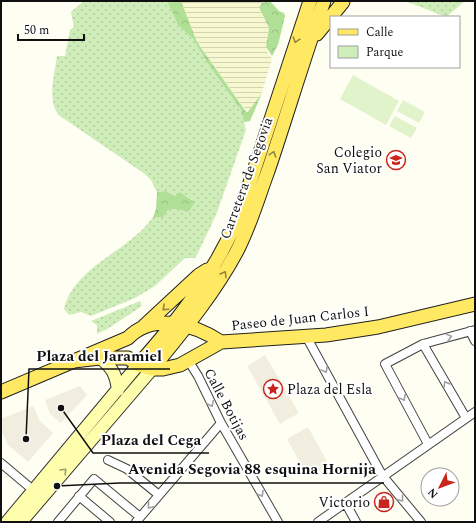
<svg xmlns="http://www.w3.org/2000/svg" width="476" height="523" font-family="Spectral,serif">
<defs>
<pattern id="farmland-rules" width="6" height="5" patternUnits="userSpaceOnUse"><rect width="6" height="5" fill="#f7f7d0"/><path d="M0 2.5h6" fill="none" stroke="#d3d3b2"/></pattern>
<pattern id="green-dots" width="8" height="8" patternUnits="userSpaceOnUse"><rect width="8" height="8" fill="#cfedb8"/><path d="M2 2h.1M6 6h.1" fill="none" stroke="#b1ca9d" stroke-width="1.8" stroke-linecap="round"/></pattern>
<pattern id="forest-crowns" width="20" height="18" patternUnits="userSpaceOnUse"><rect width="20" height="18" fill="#b0df96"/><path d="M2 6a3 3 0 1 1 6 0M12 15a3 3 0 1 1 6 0" fill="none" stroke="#96be80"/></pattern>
</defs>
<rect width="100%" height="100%" fill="#fffef2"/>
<!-- farmland -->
<path fill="url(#farmland-rules)" d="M 181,1 L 267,1 L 262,3 L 263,16 L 269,28 L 266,50 L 272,59 L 262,92 L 248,113 L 197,42 Z"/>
<!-- green -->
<path fill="url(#green-dots)" d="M 84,1 L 167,1 L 178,25 L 193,39 L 208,64 L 241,110 L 246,130 L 216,215 L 196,257 L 194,258 L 185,258 L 155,286 L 135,298 L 91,316 L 81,312 L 69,315 L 64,309 C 75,265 129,252 153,217 L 163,217 L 169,209 L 179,209 L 192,199 L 180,192 L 176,196 L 166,191 L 157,192 L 151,180 L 145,174 L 60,116 C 46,102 55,73 57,56 L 65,56 L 70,30 L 74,27 L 71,12 Z
M 405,1 L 465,1 L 446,17 Z
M 140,301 L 142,306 L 109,328 L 97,334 L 97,325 L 91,321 Z"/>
<!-- forest -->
<path fill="url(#forest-crowns)" d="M 167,1 L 181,1 L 197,42 L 247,113 L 262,93 L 250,121 L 244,122 L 241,110 L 208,64 L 193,39 L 178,25 Z
M 270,1 L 279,11 L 284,13 L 285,16 L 278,45 L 272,56 L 266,47 L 269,28 L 259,7 L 262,3 Z
M 166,191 L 175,196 L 180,192 L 195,202 L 188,212 L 179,209 L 169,209 L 163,217 L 153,217 L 156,209 L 157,192 Z"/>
<!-- pitch -->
<path fill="#e1f3cb" d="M 353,75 L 399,101 L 386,125 L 340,99 Z
M 403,100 L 425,112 L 419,123 L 397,111 Z
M 395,116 L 417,128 L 411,138 L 389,126 Z"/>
<!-- plaza -->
<path fill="#f1eedf" d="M 265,355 L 299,413 L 280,424 L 247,366 Z
M 80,386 L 87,395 L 61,423 L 50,414 L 45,400 Z
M 33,406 L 40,421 L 53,433 L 28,462 L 8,445 L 1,430 L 1,419 Z
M 308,427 L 329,465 L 308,477 L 287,439 Z"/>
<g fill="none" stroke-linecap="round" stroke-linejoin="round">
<!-- street casing -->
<g stroke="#434343" stroke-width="10">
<path id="street" d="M 470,331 L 475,341
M 306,336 L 382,475 L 421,522
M 423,344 L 466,418
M 188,360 L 198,376 L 221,423 L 278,522
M 428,444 L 385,364 L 423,344 L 475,330
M 108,460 L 127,469 L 159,495
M 1,463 L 33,490
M 79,496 L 110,522
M 345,502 L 356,522
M 58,522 L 94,479 L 140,517
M 136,522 L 221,423
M 318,522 L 475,412"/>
</g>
<!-- secondary casing -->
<g stroke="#323232" stroke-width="14">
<path id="secondary" d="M 100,358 C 113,368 116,375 118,390
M 7,522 L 138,365
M 21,522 L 152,369"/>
</g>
<!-- primary casing -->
<g stroke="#212121" stroke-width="15">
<path id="primary" d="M 317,34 L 343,2
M 144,326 L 199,275 L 207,270
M 74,361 L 100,358 L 128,358 L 138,365 L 152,369 L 163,369 L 180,365 L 221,342 L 326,335 L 378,327 L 475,304
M 138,365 C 180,318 214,274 239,216 L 310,1
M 152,369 C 183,331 214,294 237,251 C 250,226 258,198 268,171 C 287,115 304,57 324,1
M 1,392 L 128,338 C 153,312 194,324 221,342"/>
</g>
<!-- street -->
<use href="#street" stroke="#fff" stroke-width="8"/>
<!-- secondary -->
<use href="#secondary" stroke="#fffead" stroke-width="12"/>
<!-- primary -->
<use href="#primary" stroke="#ffe862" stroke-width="13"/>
</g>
<!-- one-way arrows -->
<defs><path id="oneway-chevron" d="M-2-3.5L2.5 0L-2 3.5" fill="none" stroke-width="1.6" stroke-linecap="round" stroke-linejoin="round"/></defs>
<g stroke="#93873d">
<use href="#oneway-chevron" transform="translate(296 40) rotate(108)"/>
<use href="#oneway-chevron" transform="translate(273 154) rotate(-72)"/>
<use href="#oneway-chevron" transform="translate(224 274) rotate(-59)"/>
<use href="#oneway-chevron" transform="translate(165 308) rotate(138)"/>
</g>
<g stroke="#9f9f9f">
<use href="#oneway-chevron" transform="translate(449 337) rotate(-15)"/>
<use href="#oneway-chevron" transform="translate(325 370) rotate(62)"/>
<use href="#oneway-chevron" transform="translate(446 384) rotate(-120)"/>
<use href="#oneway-chevron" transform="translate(403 398) rotate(62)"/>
<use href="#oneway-chevron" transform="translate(211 404) rotate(64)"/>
<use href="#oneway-chevron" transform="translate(261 494) rotate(60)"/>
<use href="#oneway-chevron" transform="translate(401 499) rotate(51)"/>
<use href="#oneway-chevron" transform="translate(150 506) rotate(130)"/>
</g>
<use stroke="#9f9f6e" href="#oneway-chevron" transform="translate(64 471) rotate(-46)"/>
<!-- icons -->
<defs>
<g id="school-ring" transform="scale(1)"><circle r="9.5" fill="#fff" stroke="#ca251d" stroke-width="1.5"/><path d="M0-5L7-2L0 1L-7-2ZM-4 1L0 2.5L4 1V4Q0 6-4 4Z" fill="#ca251d"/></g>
<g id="sight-ring" transform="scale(1)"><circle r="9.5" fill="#fff" stroke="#ca251d" stroke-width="1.5"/><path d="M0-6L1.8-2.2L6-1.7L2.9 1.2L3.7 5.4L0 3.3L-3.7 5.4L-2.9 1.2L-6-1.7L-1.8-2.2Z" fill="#ca251d"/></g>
<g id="shop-ring" transform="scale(1)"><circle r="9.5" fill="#fff" stroke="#ca251d" stroke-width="1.5"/><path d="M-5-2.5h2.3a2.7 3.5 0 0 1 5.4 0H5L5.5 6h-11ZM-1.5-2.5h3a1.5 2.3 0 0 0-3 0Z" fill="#ca251d"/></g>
</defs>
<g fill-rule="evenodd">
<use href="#school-ring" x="396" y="160"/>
<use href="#sight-ring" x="273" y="389"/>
<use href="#shop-ring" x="384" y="502"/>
</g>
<g text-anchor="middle" stroke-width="4" stroke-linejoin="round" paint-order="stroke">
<!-- poi labels -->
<g font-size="14" fill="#101010" stroke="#fff" text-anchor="end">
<text x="382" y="157">Colegio<tspan x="382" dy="16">San Viator</tspan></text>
<text x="287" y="394" text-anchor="start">Plaza del Esla</text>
<text x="370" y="507">Victorio</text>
</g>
<!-- street labels -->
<g font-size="14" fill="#101010" stroke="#fff">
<text transform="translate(246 178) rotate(-70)" y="5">Carretera de Segovia</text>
<text transform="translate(300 318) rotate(-6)" y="5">Paseo de Juan Carlos I</text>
<text transform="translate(227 404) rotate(62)" y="5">Calle Botijas</text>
</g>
</g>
<!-- callouts -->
<path fill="none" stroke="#101010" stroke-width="1.5" d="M26 439L29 369H170M61 408L93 453H209M57 486L120 483H384"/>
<g fill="#101010" stroke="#fff" stroke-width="1.5">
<circle cx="26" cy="439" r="4"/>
<circle cx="61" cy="408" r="4"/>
<circle cx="57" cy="486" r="4"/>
</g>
<g font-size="15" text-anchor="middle" font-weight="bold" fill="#101010" stroke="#fff" stroke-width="4" stroke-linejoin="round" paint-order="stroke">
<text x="99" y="361">Plaza del Jaramiel</text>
<text x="151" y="445">Plaza del Cega</text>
<text x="252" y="474">Avenida Segovia 88 esquina Hornija</text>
</g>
<!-- border -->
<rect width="476" height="523" fill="none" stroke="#101010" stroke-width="4"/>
<!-- legend -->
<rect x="330" y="16" width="130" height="52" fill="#ffffff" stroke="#9f9f9f"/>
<rect x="338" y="29" width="20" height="6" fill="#ffe862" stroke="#9f9f9f"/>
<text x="366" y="36" font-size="12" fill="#101010">Calle</text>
<rect x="338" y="46" width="20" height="12" fill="#cfedb8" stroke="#9f9f9f"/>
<text x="366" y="56" font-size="12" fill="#101010">Parque</text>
<!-- north arrow -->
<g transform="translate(440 487) rotate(228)"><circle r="19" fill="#ffffff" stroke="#9f9f9f"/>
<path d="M0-3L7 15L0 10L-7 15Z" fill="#ca251d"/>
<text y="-6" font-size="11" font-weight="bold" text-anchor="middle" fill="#101010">N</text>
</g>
<!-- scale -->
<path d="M18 34v6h66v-6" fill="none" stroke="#101010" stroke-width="2"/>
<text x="24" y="34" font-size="12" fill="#101010" stroke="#ffffff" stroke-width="3" paint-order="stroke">50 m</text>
</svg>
